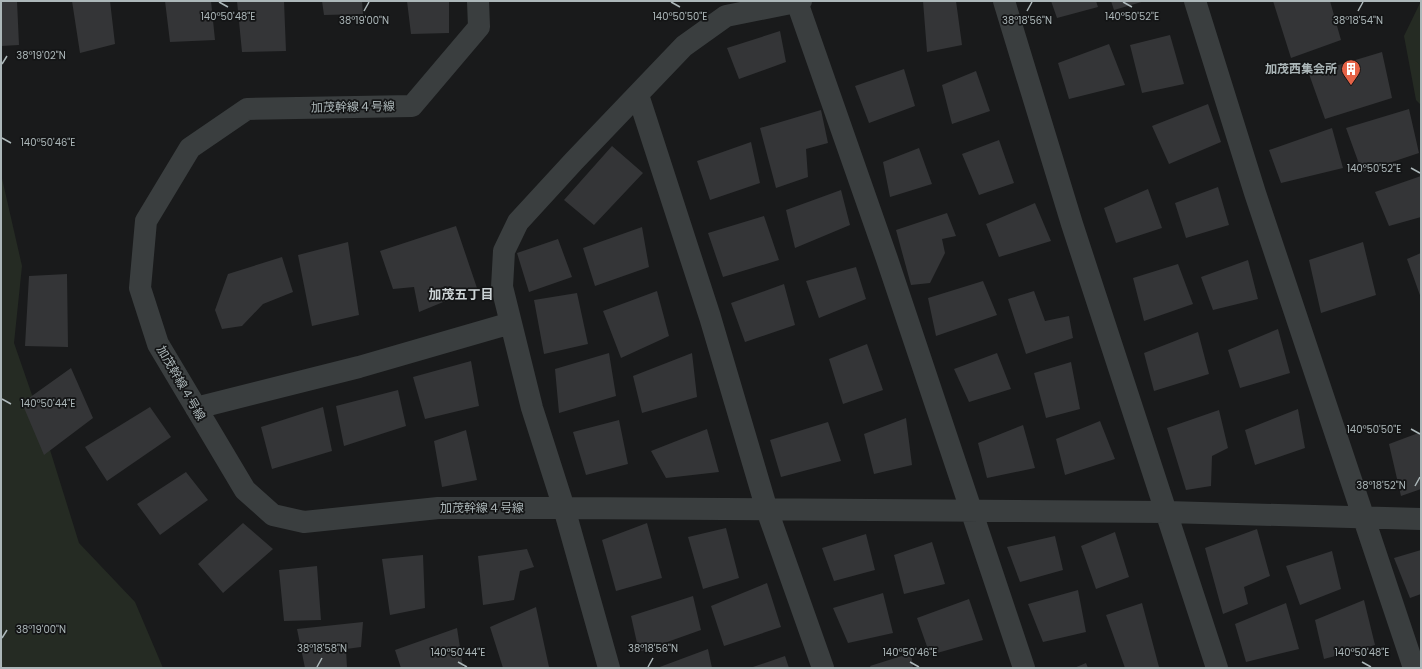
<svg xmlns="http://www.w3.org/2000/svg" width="1422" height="669" font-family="Poppins,'Noto Sans JP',sans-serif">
<rect width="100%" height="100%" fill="#191a1b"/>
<!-- green -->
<path fill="#252b23" d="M 1421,1 L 1421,105 L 1416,100 L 1404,36 Z
M 1,174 L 22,266 L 14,343 L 41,421 L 79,543 L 135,602 L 163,668 L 1,668 Z"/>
<!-- building -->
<path fill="#343537" d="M 1,1 L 17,1 L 19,45 L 1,46 Z
M 72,1 L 110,1 L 115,44 L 80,53 Z
M 165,1 L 211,1 L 215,40 L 170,42 Z
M 237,1 L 284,1 L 286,51 L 242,52 Z
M 322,1 L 362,1 L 363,14 L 324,15 Z
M 407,1 L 449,1 L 449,33 L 411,34 Z
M 923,1 L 956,1 L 962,45 L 927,52 Z
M 1051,1 L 1096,1 L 1098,7 L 1057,18 Z
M 1111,1 L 1145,1 L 1114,10 Z
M 1273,1 L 1330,1 L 1341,40 L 1291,58 Z
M 780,31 L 786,62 L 739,79 L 727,48 Z
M 1170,35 L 1184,84 L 1142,93 L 1130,45 Z
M 1109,44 L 1125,85 L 1069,99 L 1058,63 Z
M 1382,52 L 1392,98 L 1325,119 L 1309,74 Z
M 904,69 L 915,106 L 869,123 L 855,86 Z
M 976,71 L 990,111 L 952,124 L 942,85 Z
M 1208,104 L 1221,142 L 1169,164 L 1152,126 Z
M 1409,109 L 1419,153 L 1362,172 L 1346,128 Z
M 821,110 L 828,143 L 806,149 L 808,177 L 776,188 L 760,128 Z
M 1332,128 L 1343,168 L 1281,183 L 1269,150 Z
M 999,140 L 1014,183 L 979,195 L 962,154 Z
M 751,142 L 760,183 L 710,200 L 697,161 Z
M 612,146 L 643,173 L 594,225 L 564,200 Z
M 919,148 L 932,184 L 890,197 L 883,162 Z
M 1421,176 L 1421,217 L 1389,226 L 1375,192 Z
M 1218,187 L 1229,225 L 1186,238 L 1175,203 Z
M 1148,189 L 1162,228 L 1116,243 L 1104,208 Z
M 841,190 L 850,225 L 795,248 L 786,210 Z
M 1035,203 L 1051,241 L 999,257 L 986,224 Z
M 947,213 L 956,236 L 942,239 L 945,253 L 930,283 L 911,285 L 896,230 Z
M 764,216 L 779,260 L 723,277 L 708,233 Z
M 456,226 L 477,288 L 419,312 L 414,287 L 393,289 L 380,251 Z
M 642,227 L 649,267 L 595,286 L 583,248 Z
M 558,239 L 572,277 L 529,292 L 517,253 Z
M 348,242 L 359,315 L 312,326 L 298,255 Z
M 1363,242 L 1376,295 L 1321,313 L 1309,260 Z
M 1421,253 L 1421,298 L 1407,259 Z
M 282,257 L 293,292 L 263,304 L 242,326 L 222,329 L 215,310 L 228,274 Z
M 1248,260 L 1258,299 L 1213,310 L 1201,277 Z
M 1178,264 L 1193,304 L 1144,321 L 1133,278 Z
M 856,267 L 866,299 L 819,318 L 806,281 Z
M 67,274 L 68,347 L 25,346 L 29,276 Z
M 983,281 L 997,315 L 936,336 L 928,298 Z
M 784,284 L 795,325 L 745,342 L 731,303 Z
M 657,291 L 669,336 L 621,358 L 603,311 Z
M 1034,291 L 1045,321 L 1069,316 L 1073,338 L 1026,354 L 1008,299 Z
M 577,293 L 588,344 L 544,354 L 534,300 Z
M 1278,329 L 1290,373 L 1240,388 L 1228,350 Z
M 1198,332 L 1209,374 L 1154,391 L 1144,353 Z
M 867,344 L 883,390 L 843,404 L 829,359 Z
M 609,353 L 616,396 L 559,413 L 555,369 Z
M 692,353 L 697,397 L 642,413 L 633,376 Z
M 997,353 L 1011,389 L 969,402 L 954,369 Z
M 471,361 L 479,406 L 425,419 L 413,377 Z
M 1071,362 L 1080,409 L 1046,418 L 1034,373 Z
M 71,368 L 93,418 L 44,455 L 22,403 Z
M 398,390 L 406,426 L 344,446 L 336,406 Z
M 150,407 L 171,437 L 107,481 L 85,447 Z
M 323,407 L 332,451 L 272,469 L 261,427 Z
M 1298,409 L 1305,448 L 1255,465 L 1245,430 Z
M 1219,410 L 1228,448 L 1212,456 L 1211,486 L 1186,490 L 1167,428 Z
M 906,418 L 912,465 L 874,474 L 864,434 Z
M 619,420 L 628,464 L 586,475 L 573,432 Z
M 1100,421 L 1115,459 L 1065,475 L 1056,439 Z
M 828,422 L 841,461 L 781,477 L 770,440 Z
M 1023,425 L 1035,468 L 987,478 L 978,443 Z
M 707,429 L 719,472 L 666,478 L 651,451 Z
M 466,430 L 477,480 L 442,487 L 434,441 Z
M 1421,432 L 1421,489 L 1401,496 L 1389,444 Z
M 186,472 L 208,500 L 160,535 L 137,504 Z
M 243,523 L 273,549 L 223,593 L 198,564 Z
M 647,523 L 662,578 L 616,591 L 602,540 Z
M 726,528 L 739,578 L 703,589 L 688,537 Z
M 1257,529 L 1270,576 L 1244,587 L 1248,604 L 1223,614 L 1205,548 Z
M 1115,532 L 1129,577 L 1096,589 L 1081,546 Z
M 866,534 L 875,570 L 834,581 L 822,548 Z
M 1055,536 L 1063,570 L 1020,582 L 1007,547 Z
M 932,542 L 945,584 L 904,594 L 894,555 Z
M 527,549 L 534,567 L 520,571 L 514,600 L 483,605 L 478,556 Z
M 1421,550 L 1421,594 L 1410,598 L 1394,558 Z
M 1332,551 L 1341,589 L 1300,605 L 1286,566 Z
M 423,555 L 425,608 L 390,615 L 382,559 Z
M 317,566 L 321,620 L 284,621 L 279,570 Z
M 767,583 L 781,627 L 724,646 L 711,606 Z
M 1078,590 L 1086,632 L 1043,642 L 1028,604 Z
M 883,593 L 893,633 L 848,643 L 833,608 Z
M 693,596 L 701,630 L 639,652 L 631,616 Z
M 969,599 L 983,640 L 930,655 L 917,618 Z
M 1364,600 L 1375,645 L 1324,659 L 1315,620 Z
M 1142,603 L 1159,667 L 1155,668 L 1125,668 L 1106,615 Z
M 1286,603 L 1299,649 L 1246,662 L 1235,624 Z
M 536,607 L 549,667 L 503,668 L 490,627 Z
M 363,622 L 361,647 L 346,649 L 347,668 L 305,668 L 297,629 Z
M 457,628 L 463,667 L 459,668 L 401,668 L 395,650 Z
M 708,649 L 712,668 L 657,668 Z
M 911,653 L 913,668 L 871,668 L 870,666 Z
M 785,656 L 789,668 L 750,668 Z
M 1086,663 L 1088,668 L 1074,668 Z"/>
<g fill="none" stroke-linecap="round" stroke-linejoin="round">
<!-- street -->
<path stroke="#3a3e3f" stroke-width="22" d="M 478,1 L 479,27 L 412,106 L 247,109 L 190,148 L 146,221 L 140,288 L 158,344 L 245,490 L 273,515 L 304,522 L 438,508 L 564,508 L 609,668
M 801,1 L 726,16 L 684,46 L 574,161 L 518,222 L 504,251 L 502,287 L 532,408 L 564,508 L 1167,512 L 1421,519
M 1004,1 L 1072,224 L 1217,668
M 1195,1 L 1255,193 L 1414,668
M 797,2 L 887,259 L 1024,668
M 638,95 L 710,317 L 767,510 L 823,668
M 196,408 L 359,367 L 511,323"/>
</g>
<!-- ticks -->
<path fill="none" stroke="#acb7b9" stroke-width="1.5" d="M 219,2 L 228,7M 671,2 L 680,7M 1123,2 L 1132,7M 364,11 L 369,2M 1027,11 L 1032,2M 1358,11 L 1363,2M 2,64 L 7,56M 2,138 L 11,143M 1411,168 L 1420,173M 2,399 L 11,404M 1411,429 L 1420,434M 1415,486 L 1420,477M 2,638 L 7,630M 458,662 L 467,667M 910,662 L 919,667M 1362,662 L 1371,667M 317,667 L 322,658M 648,667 L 653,658"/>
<!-- icons -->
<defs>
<g id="building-pin" transform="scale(1)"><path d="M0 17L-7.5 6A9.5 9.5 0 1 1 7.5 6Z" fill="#e56347" stroke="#141516"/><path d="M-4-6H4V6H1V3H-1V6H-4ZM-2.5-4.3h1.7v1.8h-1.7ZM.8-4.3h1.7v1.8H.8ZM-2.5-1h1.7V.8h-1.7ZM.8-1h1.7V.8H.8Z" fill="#fff"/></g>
</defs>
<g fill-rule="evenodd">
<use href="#building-pin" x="1351" y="69"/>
</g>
<g text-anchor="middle" stroke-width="3.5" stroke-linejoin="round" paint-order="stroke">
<!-- poi labels -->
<g font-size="12" font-weight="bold" fill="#acb7b9" stroke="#141516" text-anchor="end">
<text x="1337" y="73">加茂西集会所</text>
</g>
<!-- street labels -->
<g font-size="12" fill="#acb7b9" stroke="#141516">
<text transform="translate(353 107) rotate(-1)" y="4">加茂幹線４号線</text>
<text transform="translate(181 383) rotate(60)" y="4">加茂幹線４号線</text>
<text x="482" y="512">加茂幹線４号線</text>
</g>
<!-- neighbourhood labels -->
<g font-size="13" font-weight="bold" fill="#cdd4d6" stroke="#141516">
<text x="461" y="299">加茂五丁目</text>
</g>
</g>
<g font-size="10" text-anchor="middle" fill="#acb7b9" stroke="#141516" stroke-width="3.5" stroke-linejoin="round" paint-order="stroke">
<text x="228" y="20">140°50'48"E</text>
<text x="680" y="20">140°50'50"E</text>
<text x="1132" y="20">140°50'52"E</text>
<text x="1027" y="24">38°18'56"N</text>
<text x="364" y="24">38°19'00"N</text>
<text x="1358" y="24">38°18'54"N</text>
<text x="41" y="59">38°19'02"N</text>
<text x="48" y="146">140°50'46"E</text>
<text x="1374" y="172">140°50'52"E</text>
<text x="48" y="407">140°50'44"E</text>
<text x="1374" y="433">140°50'50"E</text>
<text x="1381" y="489">38°18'52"N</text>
<text x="41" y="633">38°19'00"N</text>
<text x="322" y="652">38°18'58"N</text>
<text x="653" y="652">38°18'56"N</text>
<text x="458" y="656">140°50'44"E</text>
<text x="910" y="656">140°50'46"E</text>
<text x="1362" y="656">140°50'48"E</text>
</g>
<!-- border -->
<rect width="1422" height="669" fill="none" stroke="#acb7b9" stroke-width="4"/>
</svg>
